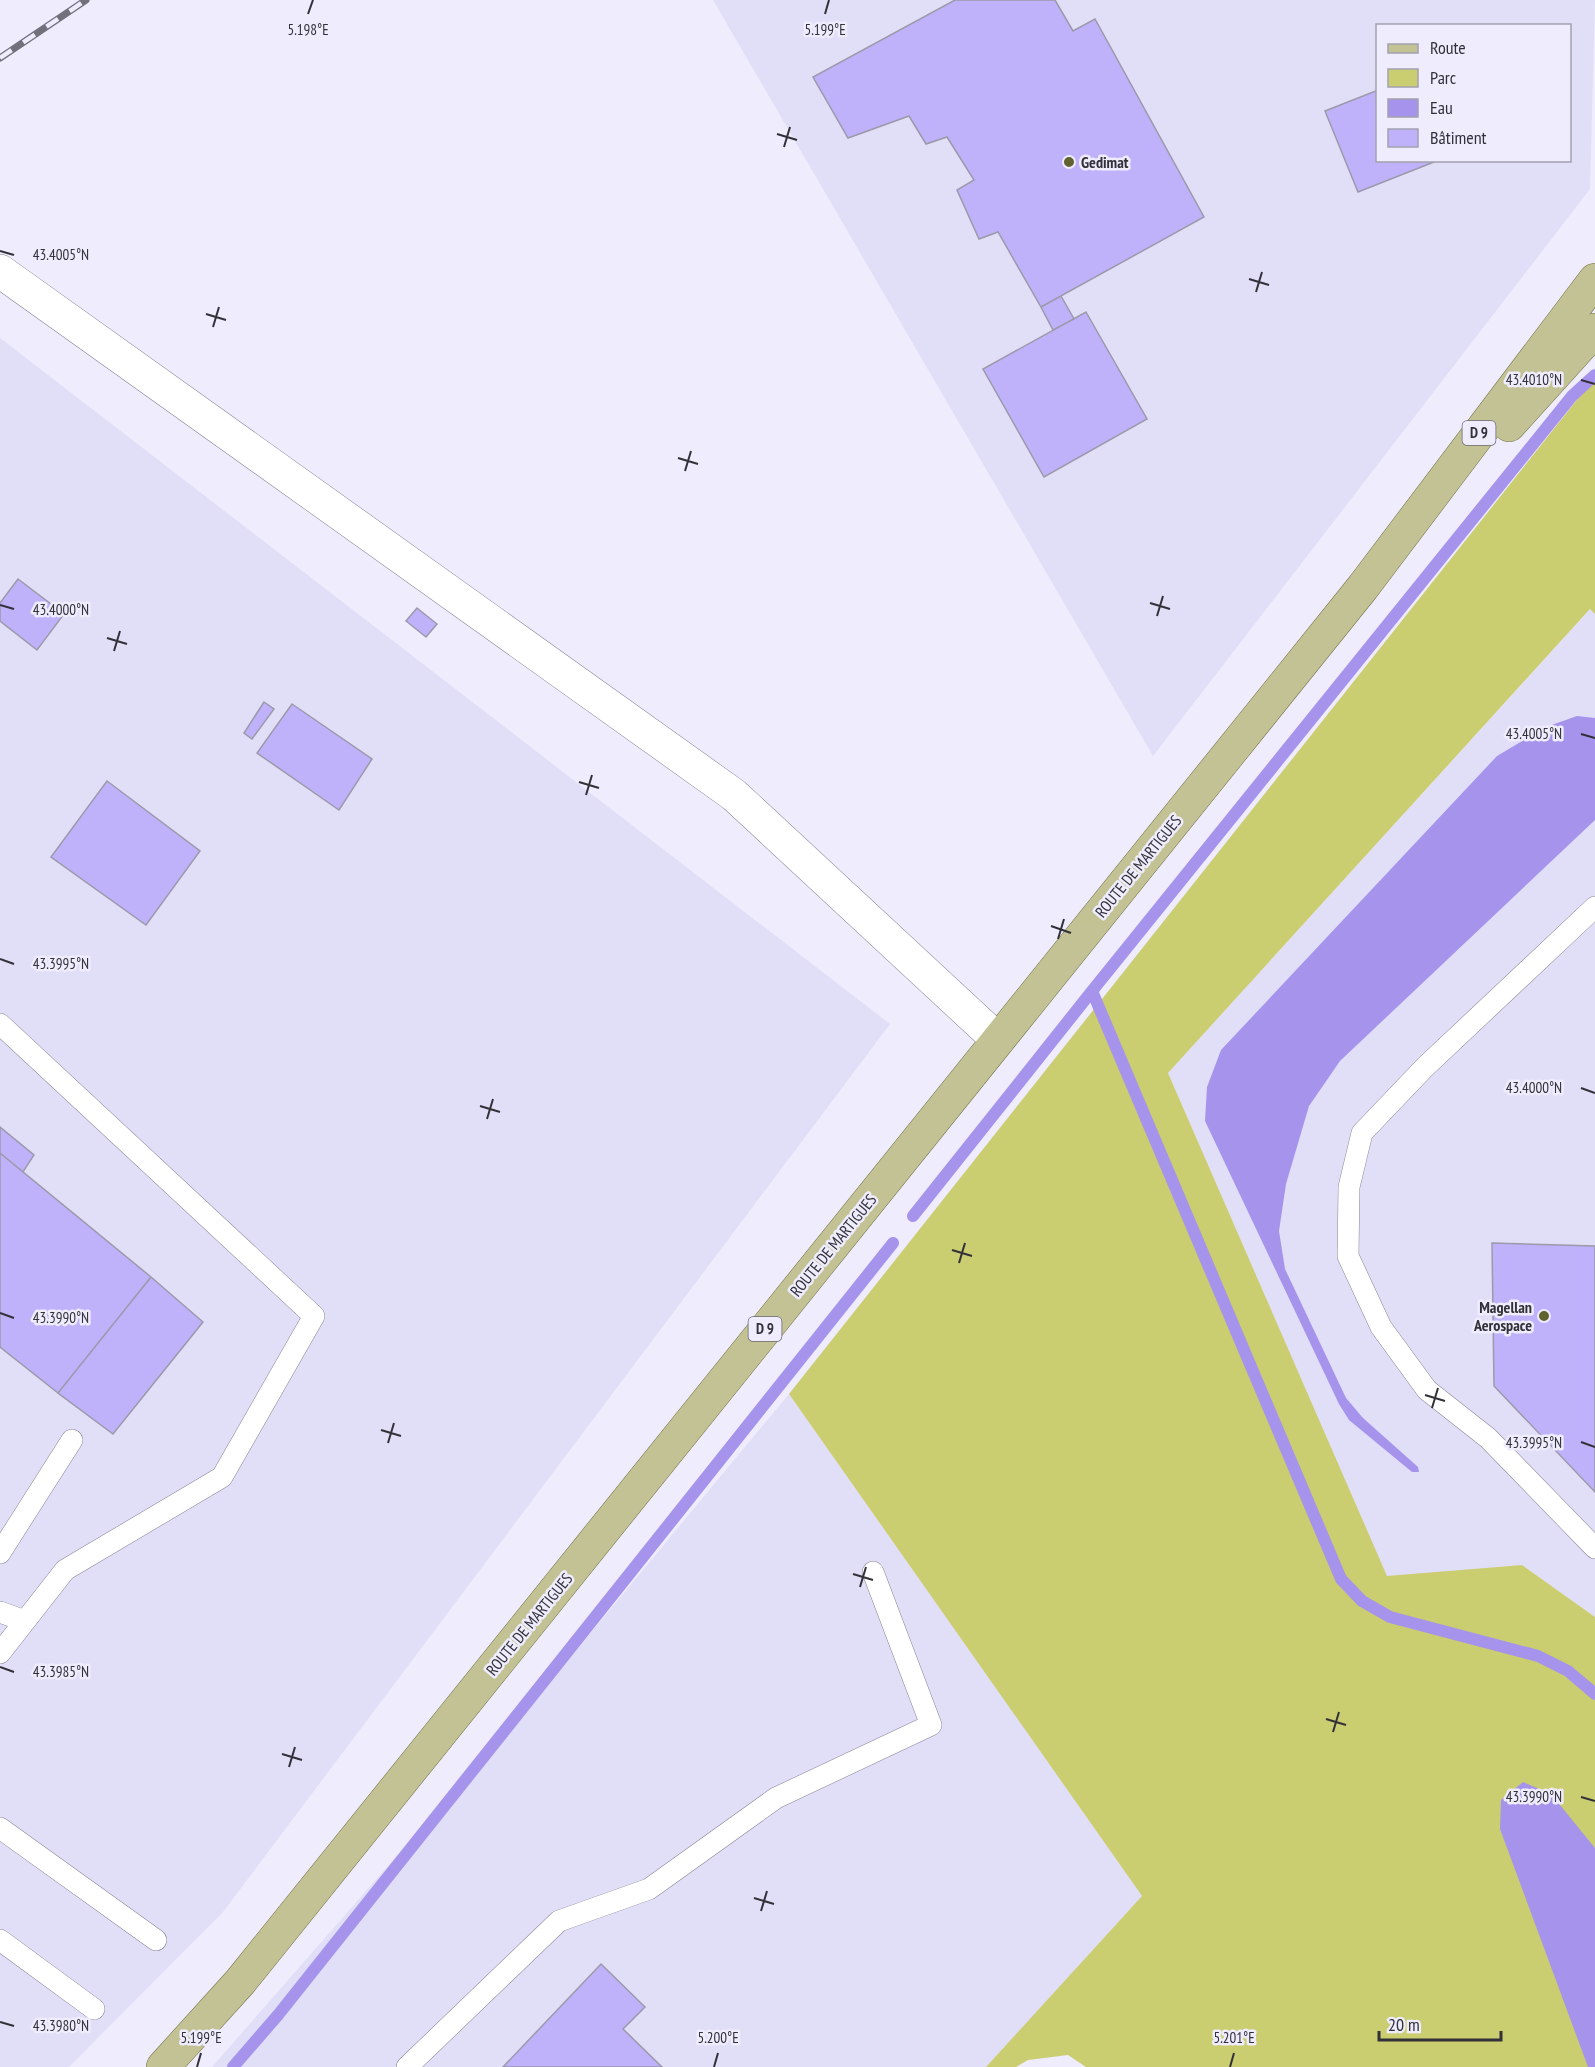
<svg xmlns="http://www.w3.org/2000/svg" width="1595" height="2067" font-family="'PT Sans Narrow',sans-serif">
<rect width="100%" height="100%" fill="#eeecfd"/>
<!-- built -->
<path fill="#e1def7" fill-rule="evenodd" d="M 713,0 L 1595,0 L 1590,189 L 1153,756 ZM 1378,26 L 1570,26 L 1570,160 L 1378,160 Z
M 0,338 L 890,1024 L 223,1912 L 69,2067 L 0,2067 Z
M 1595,604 L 1595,1617 L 1522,1565 L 1387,1577 L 1168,1073 Z
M 789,1394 L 1142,1896 L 986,2067 L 212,2067 L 569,1659 Z"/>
<!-- green -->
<path fill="#cbcd71" d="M 1595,377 L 1595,614 L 1590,609 L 1168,1073 L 1387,1576 L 1522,1565 L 1595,1617 L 1595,2067 L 1086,2067 L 1068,2055 L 1028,2060 L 1016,2067 L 986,2067 L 1142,1896 L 789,1394 Z"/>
<!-- water -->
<path fill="#a693ec" d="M 1577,716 L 1595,718 L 1595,820 L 1340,1061 L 1309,1106 L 1286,1184 L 1279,1231 L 1285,1269 L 1346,1398 L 1363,1418 L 1418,1467 L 1419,1472 L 1412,1472 L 1349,1420 L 1339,1404 L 1205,1121 L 1207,1087 L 1221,1050 L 1497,756 L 1546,727 Z
M 1523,1782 L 1551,1794 L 1595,1848 L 1595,2067 L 1588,2067 L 1500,1829 L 1501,1800 Z"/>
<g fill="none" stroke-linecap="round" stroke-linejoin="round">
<!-- stream -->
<path stroke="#a693ec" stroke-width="12" d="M 1595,375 L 1572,396 L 1092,991 L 1341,1579 L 1362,1601 L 1390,1617 L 1538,1656 L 1568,1671 L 1595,1694
M 913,1216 L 1092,991
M 233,2067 L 278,2015 L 893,1243"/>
</g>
<!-- building -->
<path fill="#bfb2fb" stroke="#9c99aa" stroke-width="1.5" d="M 955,0 L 1055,0 L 1073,31 L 1095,19 L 1204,217 L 1041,307 L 998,232 L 979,239 L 957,190 L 974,180 L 947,137 L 926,144 L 909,116 L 848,138 L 813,77 Z
M 1378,90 L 1378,160 L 1439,160 L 1358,192 L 1325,111 Z
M 1061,296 L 1074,319 L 1053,330 L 1041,307 Z
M 1086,312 L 1147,419 L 1044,477 L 983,369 Z
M 18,579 L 64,614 L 37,650 L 0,621 L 0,603 Z
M 417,608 L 437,624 L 426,637 L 406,621 Z
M 264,702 L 274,709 L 252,739 L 244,733 Z
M 292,704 L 372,759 L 339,810 L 257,753 Z
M 107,781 L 200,851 L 146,925 L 51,857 Z
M 0,1127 L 34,1155 L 23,1172 L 0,1153 Z
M 0,1153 L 151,1277 L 58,1393 L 0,1347 Z
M 1492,1243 L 1595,1246 L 1595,1492 L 1494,1386 Z
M 151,1277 L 203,1322 L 113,1434 L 58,1393 Z
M 601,1964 L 645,2007 L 623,2029 L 662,2067 L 503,2067 Z"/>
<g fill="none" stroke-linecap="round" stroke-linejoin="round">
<!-- service casing -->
<g stroke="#898696" stroke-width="22">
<path id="service" d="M 1595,907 L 1425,1067 L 1362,1133 L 1349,1187 L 1348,1256 L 1381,1327 L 1427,1390 L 1488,1438 L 1595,1548
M 0,1024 L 314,1316 L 222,1477 L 65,1570 L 0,1653
M 0,1553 L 72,1440
M 0,1612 L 25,1621
M 0,1828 L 156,1940
M 0,1940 L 94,2009
M 407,2067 L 559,1921 L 649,1889 L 776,1798 L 931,1725 L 873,1572"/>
</g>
<!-- minor casing -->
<g stroke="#898696" stroke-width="34">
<path id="minor" d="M 0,271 L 734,795 L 998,1040"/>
</g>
<!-- primary casing -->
<g stroke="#757547" stroke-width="34">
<path id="primary" d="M 1509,425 L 1595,330
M 163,2067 L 240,1982 L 1363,587 L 1595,280"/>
</g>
<!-- service -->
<use href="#service" stroke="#fff" stroke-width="21"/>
<!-- minor -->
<use href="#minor" stroke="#fff" stroke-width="33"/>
<!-- primary -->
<use href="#primary" stroke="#c2c295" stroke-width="33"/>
<!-- rail casing -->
<g stroke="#72717b" stroke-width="7">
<path id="rail" d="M 0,58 L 86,0"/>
</g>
<!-- rail -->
<use href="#rail" stroke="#eeecfd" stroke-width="4.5" stroke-dasharray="14" stroke-linecap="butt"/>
</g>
<!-- ticks -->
<path fill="none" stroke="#323138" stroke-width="2" d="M 308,14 L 313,0M 825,14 L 829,0M 777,134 L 797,140M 784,147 L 790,127M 0,251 L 14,255M 1249,279 L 1269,285M 1256,292 L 1262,272M 206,314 L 226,320M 213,327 L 219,307M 1581,380 L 1595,384M 678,458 L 698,464M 685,471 L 691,451M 1150,603 L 1170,609M 0,605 L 14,609M 1157,616 L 1163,596M 107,638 L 127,644M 114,651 L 120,631M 1581,734 L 1595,738M 579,782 L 599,788M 586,795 L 592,775M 1051,926 L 1071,933M 1058,939 L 1064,919M 0,959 L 14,964M 1581,1088 L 1595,1093M 480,1106 L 500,1112M 487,1119 L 493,1099M 952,1250 L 972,1256M 959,1263 L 965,1243M 0,1313 L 14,1318M 1425,1395 L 1445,1401M 1432,1408 L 1438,1388M 381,1430 L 401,1436M 1581,1442 L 1595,1447M 388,1443 L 394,1423M 853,1574 L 873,1580M 860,1587 L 866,1567M 0,1667 L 14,1672M 1326,1719 L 1346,1725M 1333,1732 L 1339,1712M 282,1754 L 302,1760M 289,1767 L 295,1747M 1581,1797 L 1595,1801M 754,1898 L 774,1904M 761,1911 L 767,1891M 0,2022 L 14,2026M 197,2067 L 201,2053M 714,2067 L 718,2053M 1230,2067 L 1234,2053"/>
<!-- markers -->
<g fill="#61622f" stroke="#eeecfd" stroke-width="2">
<circle cx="1069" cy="162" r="6"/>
<circle cx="1544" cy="1316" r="6"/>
</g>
<g text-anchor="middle" stroke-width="5" stroke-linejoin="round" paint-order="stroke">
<!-- shield labels -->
<g fill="#eeecfd" stroke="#6a6973" stroke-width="1.5">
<rect x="1462.5" y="421" width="33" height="24" rx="4.5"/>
<rect x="748.5" y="1317" width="33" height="24" rx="4.5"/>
</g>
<g font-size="15" font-weight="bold" fill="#323138">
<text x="1479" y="438">D 9</text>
<text x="765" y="1334">D 9</text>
</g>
<!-- poi labels -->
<g font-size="16" font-weight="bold" fill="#323138" stroke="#eeecfd" text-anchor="start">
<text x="1081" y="168">Gedimat</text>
<text x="1532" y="1313" text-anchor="end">Magellan<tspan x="1532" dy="18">Aerospace</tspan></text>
</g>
<!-- street labels -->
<g font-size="16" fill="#323138" stroke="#eeecfd">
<text transform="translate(1138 866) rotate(-51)" y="6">ROUTE DE MARTIGUES</text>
<text transform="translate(833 1245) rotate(-51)" y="6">ROUTE DE MARTIGUES</text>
<text transform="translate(529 1624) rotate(-51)" y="6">ROUTE DE MARTIGUES</text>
</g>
</g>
<g font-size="15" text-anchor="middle" fill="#323138" stroke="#eeecfd" stroke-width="5" stroke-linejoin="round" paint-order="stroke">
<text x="308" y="35">5.198°E</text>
<text x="825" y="35">5.199°E</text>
<text x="61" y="260">43.4005°N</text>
<text x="1534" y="385">43.4010°N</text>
<text x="61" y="615">43.4000°N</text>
<text x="1534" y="739">43.4005°N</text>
<text x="61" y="969">43.3995°N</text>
<text x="1534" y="1093">43.4000°N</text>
<text x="61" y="1323">43.3990°N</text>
<text x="1534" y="1448">43.3995°N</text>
<text x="61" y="1677">43.3985°N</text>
<text x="1534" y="1802">43.3990°N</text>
<text x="61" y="2031">43.3980°N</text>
<text x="201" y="2043">5.199°E</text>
<text x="718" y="2043">5.200°E</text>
<text x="1234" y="2043">5.201°E</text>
</g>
<!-- legend -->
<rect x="1376" y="24" width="195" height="138" fill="#eeecfd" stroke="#a3a1ae" stroke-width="1.5"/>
<rect x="1388" y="44" width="30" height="9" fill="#c2c295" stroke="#a3a1ae" stroke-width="1.5"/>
<text x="1430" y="54" font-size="18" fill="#323138">Route</text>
<rect x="1388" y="69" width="30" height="18" fill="#cbcd71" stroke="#a3a1ae" stroke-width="1.5"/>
<text x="1430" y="84" font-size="18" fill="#323138">Parc</text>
<rect x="1388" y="99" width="30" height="18" fill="#a693ec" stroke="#a3a1ae" stroke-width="1.5"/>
<text x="1430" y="114" font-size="18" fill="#323138">Eau</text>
<rect x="1388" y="129" width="30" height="18" fill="#bfb2fb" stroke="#a3a1ae" stroke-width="1.5"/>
<text x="1430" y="144" font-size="18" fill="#323138">Bâtiment</text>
<!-- scale -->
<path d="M1379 2031v9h122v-9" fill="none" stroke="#323138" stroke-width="3"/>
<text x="1388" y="2031" font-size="18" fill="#323138" stroke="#eeecfd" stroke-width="4.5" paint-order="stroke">20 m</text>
</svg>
